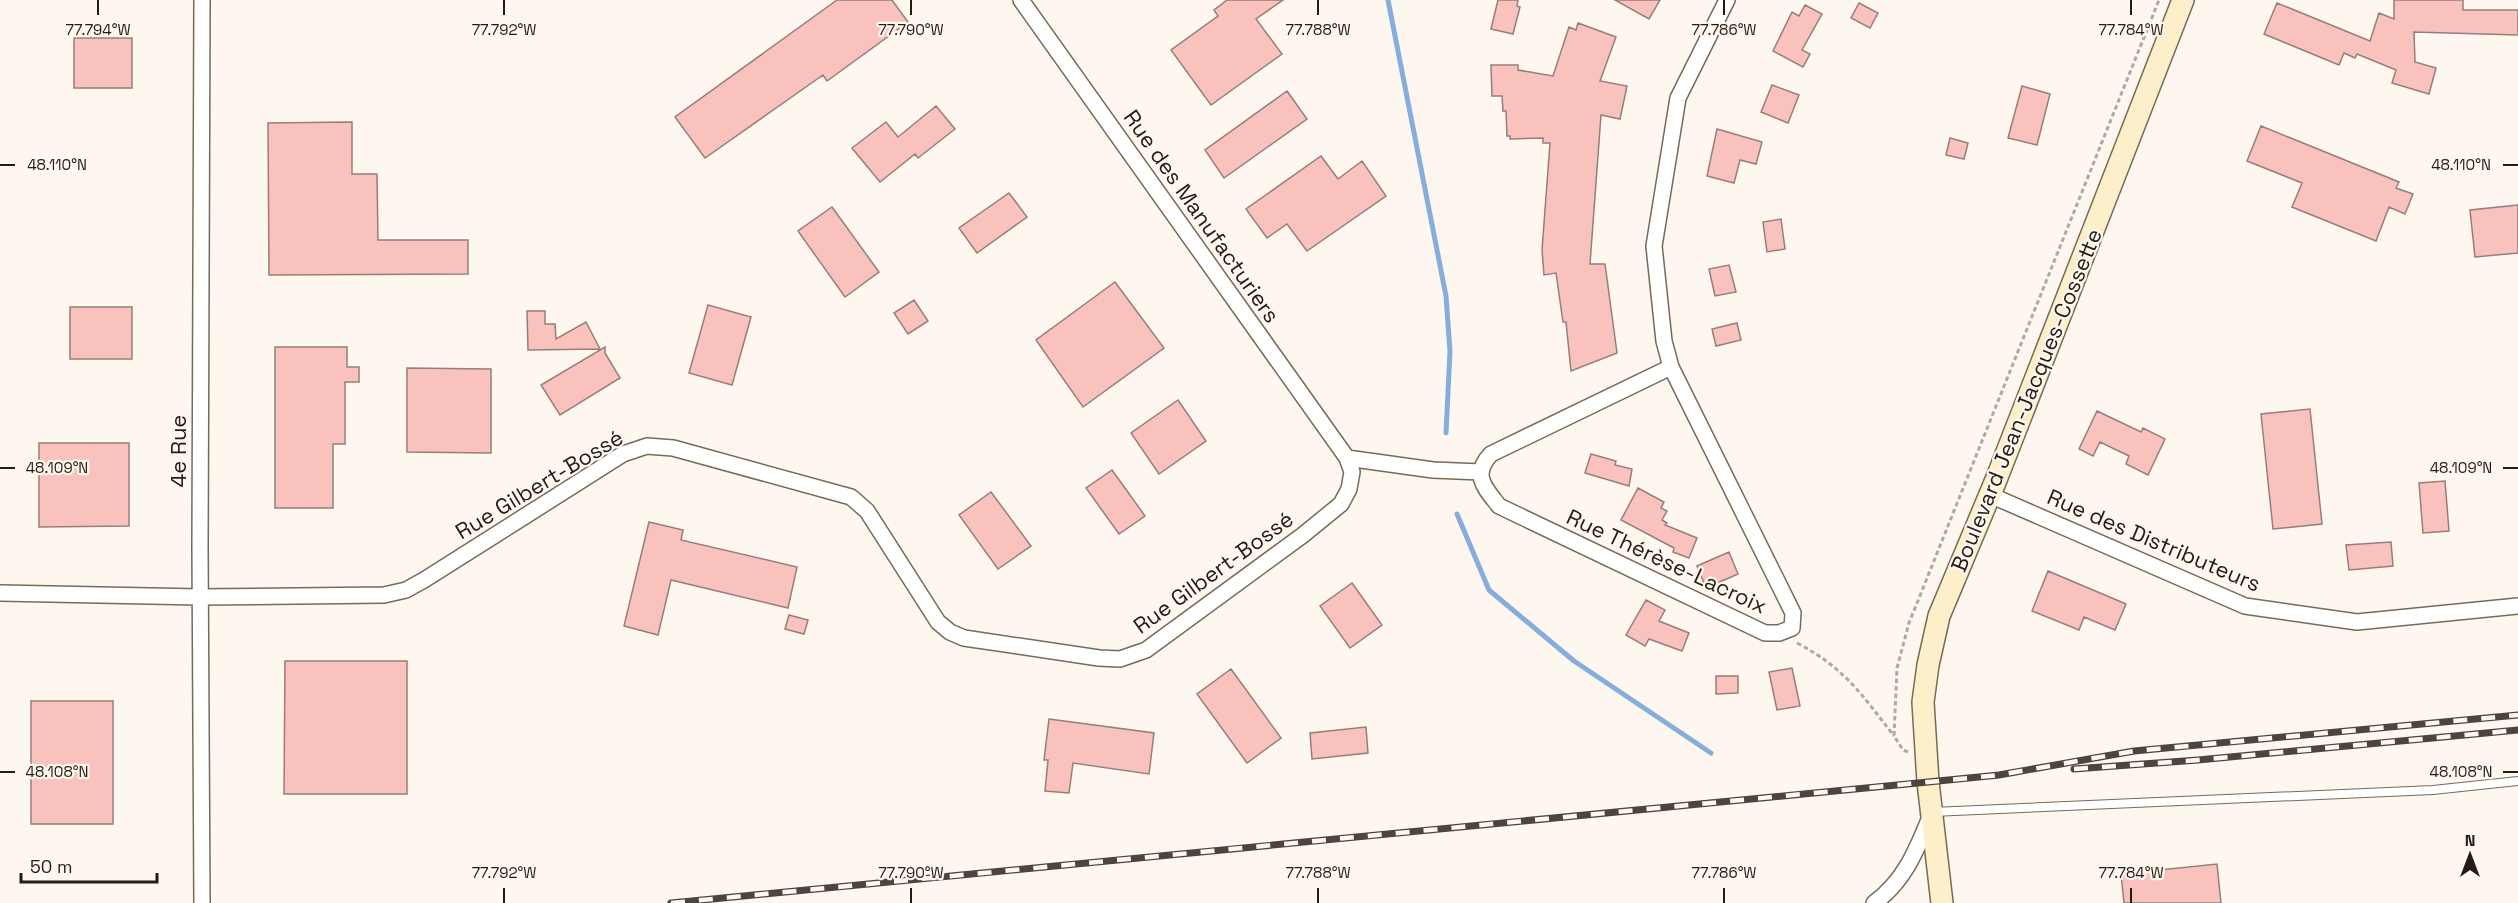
<svg xmlns="http://www.w3.org/2000/svg" width="2518" height="903" font-family="'Space Grotesk',sans-serif">
<rect width="100%" height="100%" fill="#fef7ef"/>
<g fill="none" stroke-linecap="round" stroke-linejoin="round">
<!-- stream -->
<path stroke="#87addc" stroke-width="5" d="M 1388,0 L 1446,296 L 1450,351 L 1446,433
M 1457,514 L 1489,590 L 1574,661 L 1711,753"/>
</g>
<!-- building -->
<path fill="#fac2bd" stroke="#987d7a" stroke-width="1.5" d="M 837,0 L 892,0 L 908,22 L 827,81 L 823,75 L 705,158 L 675,117 Z
M 1227,0 L 1283,0 L 1256,19 L 1282,54 L 1211,105 L 1171,50 L 1218,16 L 1214,10 Z
M 1498,0 L 1518,0 L 1517,6 L 1520,7 L 1513,34 L 1491,29 Z
M 1615,0 L 1660,0 L 1649,19 Z
M 2394,0 L 2463,0 L 2463,10 L 2518,10 L 2518,35 L 2414,32 L 2415,62 L 2436,68 L 2429,94 L 2392,83 L 2396,70 L 2357,54 L 2355,58 L 2344,53 L 2339,65 L 2264,34 L 2277,3 L 2370,41 L 2379,13 L 2394,19 Z
M 1859,3 L 1878,13 L 1870,28 L 1851,18 Z
M 1805,5 L 1822,14 L 1802,50 L 1810,54 L 1803,67 L 1773,51 L 1792,12 L 1799,16 Z
M 1578,23 L 1616,37 L 1600,81 L 1627,86 L 1620,119 L 1601,115 L 1590,264 L 1605,264 L 1617,353 L 1571,371 L 1566,322 L 1563,322 L 1556,273 L 1544,275 L 1542,250 L 1550,143 L 1543,143 L 1543,138 L 1510,139 L 1510,136 L 1507,136 L 1506,111 L 1503,111 L 1502,96 L 1492,96 L 1491,65 L 1518,65 L 1518,70 L 1553,76 L 1569,27 L 1576,30 Z
M 74,38 L 132,38 L 132,88 L 74,88 Z
M 1772,85 L 1799,95 L 1788,123 L 1761,112 Z
M 2022,86 L 2050,94 L 2037,145 L 2008,138 Z
M 1287,91 L 1307,119 L 1224,178 L 1205,150 Z
M 936,106 L 955,129 L 918,158 L 915,154 L 880,182 L 852,148 L 886,122 L 898,137 Z
M 352,122 L 352,174 L 377,174 L 378,240 L 468,240 L 468,274 L 269,275 L 268,123 Z
M 2261,126 L 2399,182 L 2396,188 L 2413,194 L 2405,214 L 2389,207 L 2376,241 L 2292,207 L 2302,183 L 2247,161 Z
M 1717,129 L 1762,142 L 1756,164 L 1740,160 L 1734,183 L 1707,176 Z
M 1950,138 L 1968,143 L 1964,159 L 1946,155 Z
M 1321,156 L 1338,179 L 1362,161 L 1386,196 L 1307,251 L 1287,224 L 1267,238 L 1246,209 Z
M 1009,193 L 1027,217 L 977,253 L 959,228 Z
M 2518,205 L 2518,253 L 2475,257 L 2470,210 Z
M 832,207 L 879,272 L 845,297 L 798,231 Z
M 1781,219 L 1785,249 L 1767,252 L 1763,222 Z
M 1729,265 L 1736,292 L 1715,296 L 1709,269 Z
M 1115,282 L 1164,348 L 1083,407 L 1036,340 Z
M 914,300 L 928,321 L 908,334 L 894,313 Z
M 708,305 L 751,317 L 732,385 L 689,373 Z
M 70,307 L 132,307 L 132,359 L 70,359 Z
M 527,311 L 545,311 L 545,324 L 555,324 L 556,339 L 586,322 L 600,349 L 528,350 Z
M 1737,323 L 1741,340 L 1716,346 L 1712,329 Z
M 275,347 L 347,347 L 347,367 L 359,367 L 359,382 L 345,382 L 345,444 L 333,444 L 333,508 L 275,508 Z
M 605,347 L 605,353 L 620,378 L 560,415 L 541,385 Z
M 407,368 L 491,369 L 491,453 L 407,452 Z
M 1178,400 L 1206,441 L 1159,474 L 1131,433 Z
M 2310,409 L 2322,524 L 2273,529 L 2261,414 Z
M 2097,411 L 2141,432 L 2143,428 L 2165,439 L 2148,475 L 2126,464 L 2129,456 L 2100,442 L 2093,456 L 2079,449 Z
M 39,443 L 129,443 L 129,526 L 39,527 Z
M 1591,454 L 1616,461 L 1615,465 L 1632,469 L 1629,486 L 1585,473 Z
M 1112,470 L 1145,516 L 1119,534 L 1086,488 Z
M 2445,481 L 2449,531 L 2423,533 L 2419,483 Z
M 1638,488 L 1664,502 L 1661,508 L 1667,511 L 1662,520 L 1667,523 L 1665,525 L 1697,538 L 1689,558 L 1673,552 L 1674,548 L 1621,520 Z
M 991,492 L 1031,546 L 998,569 L 959,515 Z
M 649,522 L 683,530 L 681,540 L 797,567 L 788,608 L 671,580 L 658,635 L 624,626 Z
M 2391,542 L 2393,566 L 2349,570 L 2346,545 Z
M 1729,552 L 1738,574 L 1706,588 L 1697,566 Z
M 2048,571 L 2126,604 L 2115,630 L 2084,617 L 2079,630 L 2032,611 Z
M 1352,583 L 1382,625 L 1350,648 L 1320,606 Z
M 1646,600 L 1665,610 L 1659,621 L 1689,633 L 1682,651 L 1649,639 L 1645,646 L 1626,635 Z
M 789,615 L 808,620 L 804,634 L 785,629 Z
M 285,661 L 407,661 L 407,794 L 284,794 Z
M 1792,668 L 1800,706 L 1777,710 L 1769,672 Z
M 1231,669 L 1281,738 L 1247,763 L 1197,694 Z
M 1716,676 L 1738,676 L 1738,693 L 1716,694 Z
M 31,701 L 113,701 L 113,824 L 31,824 Z
M 1049,719 L 1154,733 L 1149,774 L 1073,763 L 1069,793 L 1045,791 L 1048,760 L 1044,760 Z
M 1366,727 L 1368,753 L 1312,759 L 1310,733 Z
M 2217,864 L 2221,903 L 2124,903 L 2121,874 Z"/>
<g fill="none" stroke-linecap="round" stroke-linejoin="round">
<!-- lane casing -->
<g stroke="#796957" stroke-width="10">
<path id="lane" d="M 1932,812 L 2433,790 L 2518,781"/>
</g>
<!-- street casing -->
<g stroke="#796957" stroke-width="18">
<path id="street" d="M 1671,367 L 1491,454 C 1471,475 1485,488 1499,506 L 1765,633 L 1779,633 L 1792,628 L 1793,613 L 1671,367 L 1664,341 L 1654,246 L 1678,98 L 1727,0
M 1347,458 L 1433,470 L 1481,472
M 1990,495 L 2245,606 L 2357,622 L 2518,606
M 0,593 L 200,597 L 384,595 L 406,590 L 424,580 L 623,454 L 647,446 L 673,448 L 851,497 L 867,511 L 938,622 L 950,632 L 964,638 L 1099,658 L 1120,659 L 1146,650 L 1303,535 L 1341,504 L 1349,489 L 1352,472 L 1347,458 L 1021,0
M 202,903 L 200,547 L 202,0
M 1874,903 C 1905,881 1917,849 1931,815"/>
</g>
<!-- secondary casing -->
<g stroke="#796957" stroke-width="24">
<path id="secondary" d="M 1942,903 L 1928,782 L 1923,702 L 1928,665 L 1939,616 L 1996,480 L 2183,0"/>
</g>
<!-- path -->
<path stroke="#b0a9a1" stroke-width="3" stroke-dasharray="4.5 3" stroke-linecap="butt" d="M 1797,643 C 1845,668 1862,695 1894,736
M 1908,752 L 1903,750 L 1894,736 L 1897,668 L 1909,623 L 2159,0"/>
<!-- lane -->
<use href="#lane" stroke="#fff" stroke-width="8"/>
<!-- street -->
<use href="#street" stroke="#fff" stroke-width="15"/>
<!-- secondary -->
<use href="#secondary" stroke="#fdefca" stroke-width="21"/>
<!-- rail casing -->
<g stroke="#4c453e" stroke-width="7">
<path id="rail" d="M 2074,769 L 2198,760 L 2518,730
M 671,903 L 1928,782 L 1999,775 L 2134,751 L 2518,715"/>
</g>
<!-- rail -->
<use href="#rail" stroke="#fef7ef" stroke-width="4.5" stroke-dasharray="14" stroke-linecap="butt"/>
</g>
<!-- ticks -->
<path fill="none" stroke="#231c15" stroke-width="2" d="M 98,0 L 98,15M 504,0 L 504,15M 911,0 L 911,15M 1318,0 L 1318,15M 1724,0 L 1724,15M 2131,0 L 2131,15M 0,165 L 15,165M 2503,165 L 2518,165M 0,468 L 15,468M 2503,468 L 2518,468M 0,772 L 15,772M 2503,772 L 2518,772M 504,888 L 504,903M 911,888 L 911,903M 1318,888 L 1318,903M 1724,888 L 1724,903M 2131,888 L 2131,903"/>
<g text-anchor="middle" stroke-width="4.5" stroke-linejoin="round" paint-order="stroke">
<!-- street labels -->
<g font-size="22" fill="#231c15" stroke="#fef7ef">
<text transform="translate(1202 216) rotate(55)" y="8">Rue des Manufacturiers</text>
<text transform="translate(2026 400) rotate(-68)" y="8">Boulevard Jean-Jacques-Cossette</text>
<text transform="translate(178 451) rotate(-90)" y="8">4e Rue</text>
<text transform="translate(539 484) rotate(-31)" y="8">Rue Gilbert-Bossé</text>
<text transform="translate(2154 540) rotate(23)" y="8">Rue des Distributeurs</text>
<text transform="translate(1667 561) rotate(25)" y="8">Rue Thérèse-Lacroix</text>
<text transform="translate(1213 572) rotate(-36)" y="8">Rue Gilbert-Bossé</text>
</g>
</g>
<g font-size="15" text-anchor="middle" fill="#231c15" stroke="#fef7ef" stroke-width="4.5" stroke-linejoin="round" paint-order="stroke">
<text x="98" y="35">77.794°W</text>
<text x="504" y="35">77.792°W</text>
<text x="911" y="35">77.790°W</text>
<text x="1318" y="35">77.788°W</text>
<text x="1724" y="35">77.786°W</text>
<text x="2131" y="35">77.784°W</text>
<text x="57" y="170">48.110°N</text>
<text x="2461" y="170">48.110°N</text>
<text x="57" y="473">48.109°N</text>
<text x="2461" y="473">48.109°N</text>
<text x="57" y="777">48.108°N</text>
<text x="2461" y="777">48.108°N</text>
<text x="504" y="878">77.792°W</text>
<text x="911" y="878">77.790°W</text>
<text x="1318" y="878">77.788°W</text>
<text x="1724" y="878">77.786°W</text>
<text x="2131" y="878">77.784°W</text>
</g>
<!-- north arrow -->
<g transform="translate(2470 855)" stroke="#fef7ef" stroke-width="4.5" paint-order="stroke">
<path d="M0-4.5L10 22L0 15L-10 22Z" fill="#231c15"/>
<text y="-9" font-size="16" font-weight="bold" text-anchor="middle" fill="#231c15">N</text>
</g>
<!-- scale -->
<path d="M21 873v9h136v-9" fill="none" stroke="#231c15" stroke-width="3"/>
<text x="30" y="873" font-size="18" fill="#231c15" stroke="#fef7ef" stroke-width="4.5" paint-order="stroke">50 m</text>
</svg>
